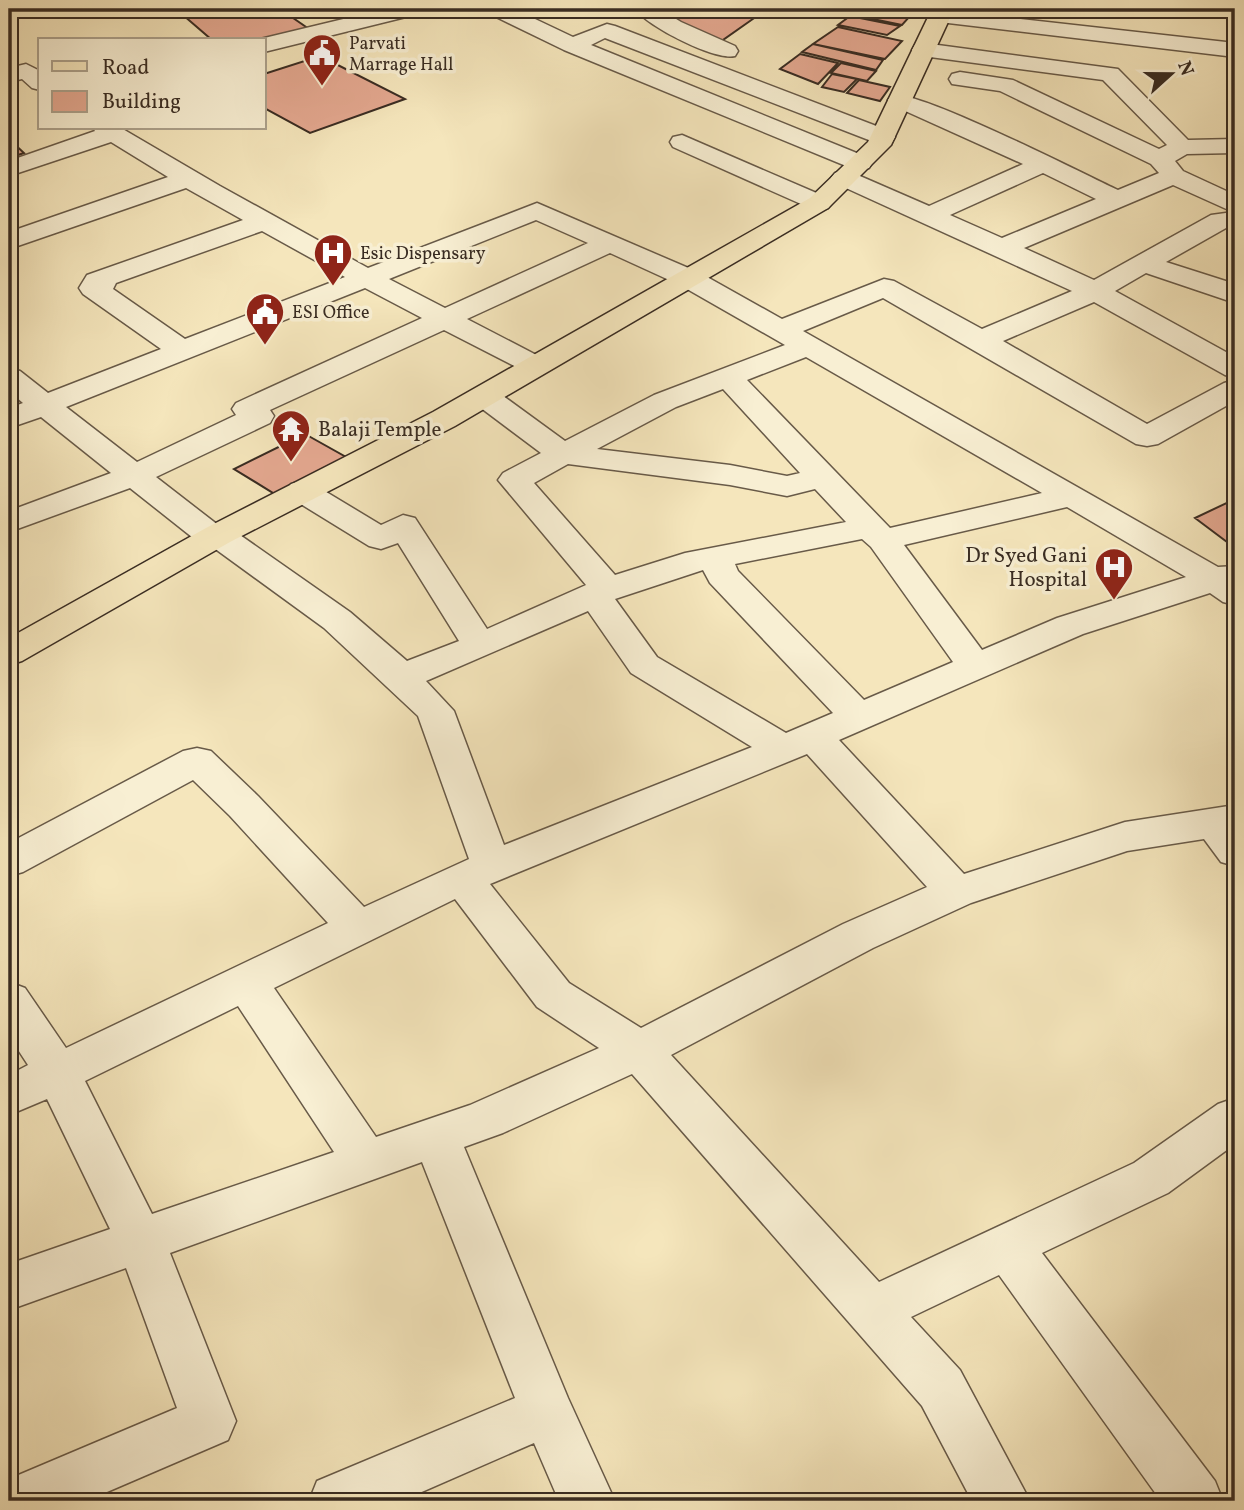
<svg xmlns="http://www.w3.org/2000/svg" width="1244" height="1510" font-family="Vollkorn,serif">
<rect width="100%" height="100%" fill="#f5e6bc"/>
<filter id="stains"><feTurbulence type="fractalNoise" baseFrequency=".00286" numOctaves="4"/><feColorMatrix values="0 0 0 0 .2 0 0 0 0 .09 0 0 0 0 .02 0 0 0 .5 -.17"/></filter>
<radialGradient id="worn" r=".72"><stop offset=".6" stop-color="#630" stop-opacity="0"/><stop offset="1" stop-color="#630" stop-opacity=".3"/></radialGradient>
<!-- building -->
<path fill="#e4a890" stroke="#392c22" stroke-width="2" d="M 176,9 L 280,9 L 309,29 L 264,40 L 212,40 Z
M 662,9 L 767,9 L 720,42 L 679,23 Z
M 778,9 L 828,9 L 818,18 L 774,11 Z
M 831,9 L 882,9 L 911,15 L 902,25 L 829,10 Z
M 850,16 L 900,26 L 887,35 L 838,25 Z
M 838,27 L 902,41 L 885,59 L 813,44 Z
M 813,44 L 883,60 L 876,70 L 802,52 Z
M 800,54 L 838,63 L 818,84 L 780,69 Z
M 320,56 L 405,99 L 310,133 L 264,108 L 264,74 Z
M 841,63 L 876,71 L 867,81 L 831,73 Z
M 832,74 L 857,79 L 844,92 L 822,87 Z
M 859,80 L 890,87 L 880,101 L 847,93 Z
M 9,139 L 24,153 L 9,158 Z
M 305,434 L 346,457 L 278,496 L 234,469 Z
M 1235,499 L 1235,548 L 1195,518 Z"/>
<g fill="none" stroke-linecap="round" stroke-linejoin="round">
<!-- minor casing -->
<g stroke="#685a48" stroke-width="3">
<path id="minor" d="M 385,9 L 421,9 L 418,14 L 264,52 L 264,40 L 256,40 Z
M 487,9 L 514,9 L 573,37 L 607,24 L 615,26 L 892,132 L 895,137 L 892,142 L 883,144 L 874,142 L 605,38 L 591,45 L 869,158 L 872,163 L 869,168 L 860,170 L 851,168 L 564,50 L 490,14 Z
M 635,9 L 660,9 L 681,22 L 735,46 L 738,51 L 735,56 C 715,61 647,26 635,9 Z
M 939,10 L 1235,43 L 1235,57 L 931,21 L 928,16 L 931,11 Z
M 923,43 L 1118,69 L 1188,140 L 1235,139 L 1235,153 L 1187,154 L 1175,161 L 1183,171 L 1235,195 L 1235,228 L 1226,228 L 1166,262 L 1235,284 L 1235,303 L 1146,273 L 1115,291 L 1235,357 L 1235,378 L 1225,375 L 1094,302 L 1003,341 L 1147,424 L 1224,383 L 1235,380 L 1235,401 L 1158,444 L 1147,446 L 1136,444 L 883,298 L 803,331 L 1218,567 L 1235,566 L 1235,605 L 1223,602 L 1210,593 L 1083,634 L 839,740 L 964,874 L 1125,822 L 1235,805 L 1235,866 L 1221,862 L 1204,839 L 1127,851 L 971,903 L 873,948 L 671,1055 L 879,1282 L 1134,1163 L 1218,1104 L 1235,1098 L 1235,1144 L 1168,1193 L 1042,1253 L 1215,1481 L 1223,1501 L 1161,1501 L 999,1275 L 911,1317 L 960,1370 L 1030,1501 L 972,1501 L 922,1406 L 632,1074 L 503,1133 L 464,1147 L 568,1398 L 615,1501 L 559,1501 L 534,1443 L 401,1501 L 309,1501 L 317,1481 L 515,1398 L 422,1162 L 170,1253 L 236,1421 L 228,1440 L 86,1501 L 9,1501 L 9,1479 L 177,1408 L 126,1268 L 9,1310 L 9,1264 L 110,1229 L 47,1099 L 9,1115 L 9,1075 L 28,1065 L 9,1036 L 9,982 L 25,988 L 66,1048 L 328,923 L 230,816 L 193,780 L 23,872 L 9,876 L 9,843 L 183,751 L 197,748 L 211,751 L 258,796 L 364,907 L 469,859 L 418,716 L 324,628 L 214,548 L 202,545 L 130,488 L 9,532 L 9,511 L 111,473 L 41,417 L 9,428 L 9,408 L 23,403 L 9,391 L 9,368 L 20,371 L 48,393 L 161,349 L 83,294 L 79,288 L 87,275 L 243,220 L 186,188 L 9,249 L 9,232 L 168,177 L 111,142 L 9,176 L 9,161 L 95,131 L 93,128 L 121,128 L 220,186 L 368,268 L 537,203 L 700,273 L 782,319 L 884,279 L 894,281 L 982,329 L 1072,291 L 835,183 L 831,178 L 835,173 L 844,170 L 853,173 L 929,206 L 1023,164 L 892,105 L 888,100 L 892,95 C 917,89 1084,174 1118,190 L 1159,173 L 1151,164 L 1000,91 L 952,84 L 949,79 L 952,74 L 960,72 L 1013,80 L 1159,149 L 1167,145 L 1103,80 L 915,55 L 912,50 L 915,45 ZM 1043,173 L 1096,199 L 1002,238 L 950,215 ZM 1173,185 L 1233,212 L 1211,215 L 1094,280 L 1024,248 ZM 536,220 L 588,243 L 445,308 L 389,279 ZM 262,231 L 345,277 L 185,339 L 113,289 L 116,283 ZM 610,253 L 680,285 L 785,345 L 654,395 L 565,441 L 495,390 L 484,387 L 473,390 L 469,396 L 473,402 L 541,453 L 503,473 L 498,480 L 586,585 L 487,629 L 415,518 L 403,515 L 381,525 L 313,484 L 302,481 L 291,484 L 286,491 L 291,498 L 369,546 L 381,549 L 398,543 L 459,641 L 407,661 L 350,612 L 230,528 L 218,525 L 156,477 L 270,423 L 274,416 L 270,410 L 444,330 L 526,372 L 536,375 L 546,372 L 551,366 L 546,360 L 467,319 ZM 365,288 L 422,318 L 236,403 L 232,409 L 236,415 L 137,462 L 66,407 ZM 806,357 L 1042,493 L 890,528 L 747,380 ZM 723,389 L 800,473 L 787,476 L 730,465 L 597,449 L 676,407 ZM 568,464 L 730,485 L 787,496 L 815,489 L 846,522 L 685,553 L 615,575 L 534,483 ZM 1067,507 L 1186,577 L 1057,618 L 982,650 L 904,545 ZM 862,539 L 871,547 L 953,662 L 864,700 L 738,571 L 735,564 ZM 703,570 L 710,583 L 833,713 L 786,733 L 657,657 L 615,599 ZM 588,611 L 631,673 L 752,747 L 504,845 L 454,711 L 426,681 ZM 807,754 L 927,887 L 843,924 L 641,1028 L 569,983 L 490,884 ZM 455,899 L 537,1007 L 599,1048 L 470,1105 L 376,1137 L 274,988 ZM 238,1006 L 334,1152 L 152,1214 L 85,1081 Z
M 26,64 L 40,71 L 40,90 L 32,88 L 22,79 L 9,82 L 9,68 Z
M 682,135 L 828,198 L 832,203 L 828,208 L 819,211 L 810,208 L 673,147 L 670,142 L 673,137 Z"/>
</g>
<!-- major casing -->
<g stroke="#392c22" stroke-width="3">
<path id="major" d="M 932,9 L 954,9 L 891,145 L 828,208 L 455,426 L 230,542 L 22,661 L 9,665 L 9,638 L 206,528 L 433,412 L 810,198 L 868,142 Z"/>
</g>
<!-- minor -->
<use href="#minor" fill="#f8efd3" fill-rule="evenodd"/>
<!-- major -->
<use href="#major" fill="#f5e6bc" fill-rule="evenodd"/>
</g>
<!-- icons -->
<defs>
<g id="civic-pin" transform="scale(2.0125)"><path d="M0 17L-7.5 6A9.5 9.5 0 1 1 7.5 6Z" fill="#8f2418" stroke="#f8efd3"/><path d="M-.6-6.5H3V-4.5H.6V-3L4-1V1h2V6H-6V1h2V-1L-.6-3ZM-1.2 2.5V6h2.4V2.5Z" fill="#fff"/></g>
<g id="hospital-pin" transform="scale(2.0125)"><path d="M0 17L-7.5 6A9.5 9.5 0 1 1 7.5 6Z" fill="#8f2418" stroke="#f8efd3"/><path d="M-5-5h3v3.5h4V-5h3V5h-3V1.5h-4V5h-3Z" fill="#fff"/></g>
<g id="temple-pin" transform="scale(2.0125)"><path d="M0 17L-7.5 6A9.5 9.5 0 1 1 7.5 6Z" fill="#8f2418" stroke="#f8efd3"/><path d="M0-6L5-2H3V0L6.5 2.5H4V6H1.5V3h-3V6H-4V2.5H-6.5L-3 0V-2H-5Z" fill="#fff"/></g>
</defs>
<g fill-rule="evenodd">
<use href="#civic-pin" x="322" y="53"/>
<use href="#hospital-pin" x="333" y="253"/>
<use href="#civic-pin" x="265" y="312"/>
<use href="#temple-pin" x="291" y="429"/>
<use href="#hospital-pin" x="1114" y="567"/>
</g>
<g text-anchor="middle" stroke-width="7" stroke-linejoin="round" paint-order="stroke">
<!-- far-poi labels -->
<g font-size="18" fill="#392c22" stroke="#f8efd3" text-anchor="start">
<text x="349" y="49">Parvati<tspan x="349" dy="21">Marrage Hall</tspan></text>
<text x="360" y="259">Esic Dispensary</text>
<text x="292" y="318">ESI Office</text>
</g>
<!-- poi labels -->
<g font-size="21" fill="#392c22" stroke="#f8efd3" text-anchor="start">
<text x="318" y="436">Balaji Temple</text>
<text x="1087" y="562" text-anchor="end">Dr Syed Gani<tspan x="1087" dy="24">Hospital</tspan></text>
</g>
</g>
<!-- margin -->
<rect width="1244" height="1510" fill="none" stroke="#f5e6bc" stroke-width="35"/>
<rect x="10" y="10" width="1223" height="1489" fill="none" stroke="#392c22" stroke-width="3.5"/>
<rect x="18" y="18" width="1209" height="1475" fill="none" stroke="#392c22" stroke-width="2"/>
<!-- legend -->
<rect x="38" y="38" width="228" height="91" fill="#f8efd3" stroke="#aca18c" stroke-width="2"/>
<rect x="52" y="61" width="35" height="10" fill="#f5e6bc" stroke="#aca18c" stroke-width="2"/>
<text x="102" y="74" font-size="21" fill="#392c22">Road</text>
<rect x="52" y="91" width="35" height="21" fill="#e4a890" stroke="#aca18c" stroke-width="2"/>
<text x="102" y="108" font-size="21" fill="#392c22">Building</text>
<!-- north arrow -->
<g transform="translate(1171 74) rotate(69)" stroke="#f8efd3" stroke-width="5" paint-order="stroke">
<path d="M0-5L12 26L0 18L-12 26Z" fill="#392c22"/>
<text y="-10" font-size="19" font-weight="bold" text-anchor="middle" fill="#392c22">N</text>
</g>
<rect width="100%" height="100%" filter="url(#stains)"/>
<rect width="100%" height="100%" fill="url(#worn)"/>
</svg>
